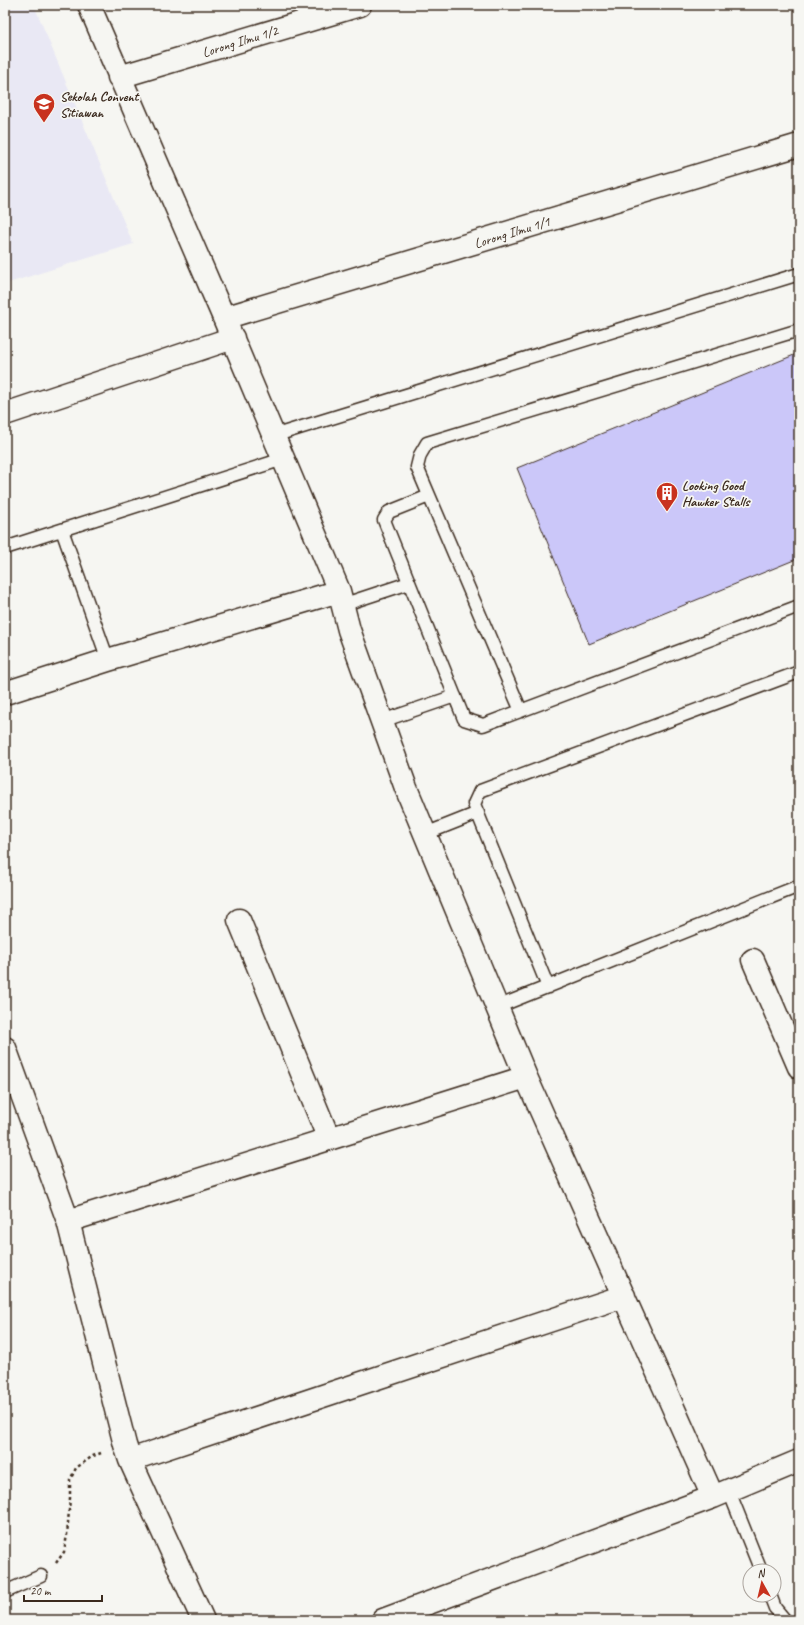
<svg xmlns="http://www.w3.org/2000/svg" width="804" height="1625" font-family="Caveat,sans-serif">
<rect width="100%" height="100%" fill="#f6f6f2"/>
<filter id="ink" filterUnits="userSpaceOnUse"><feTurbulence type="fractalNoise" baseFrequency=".025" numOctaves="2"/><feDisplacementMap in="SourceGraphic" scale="8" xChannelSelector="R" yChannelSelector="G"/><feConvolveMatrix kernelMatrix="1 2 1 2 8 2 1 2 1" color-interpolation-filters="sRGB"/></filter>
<g filter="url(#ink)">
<!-- built -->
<path fill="#e9e8f4" d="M 5,5 L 34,5 L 133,244 L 5,284 Z"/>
<!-- building -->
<path fill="#cbc7f9" stroke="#3b2a1e" d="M 799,353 L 799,558 L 589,644 L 517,468 Z"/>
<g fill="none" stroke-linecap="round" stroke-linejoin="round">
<!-- lane casing -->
<g stroke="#3b2a1e" stroke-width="15">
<path id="lane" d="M 273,436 L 799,274
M 429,496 L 389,512 L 384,520 L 464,719 L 483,725 L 799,606
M 62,530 L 108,660
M 5,548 L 283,459
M 342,605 L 409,583
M 521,711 L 417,467 L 420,455 L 427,443 L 799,330
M 382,721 L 455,696
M 425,834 L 478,813
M 548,987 L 474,804 L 480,791 L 799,672
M 497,1007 L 799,886
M 729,1491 L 761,1571
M 5,1592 L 41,1576
M 770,1595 L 775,1608 L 785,1620"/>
</g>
<!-- street casing -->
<g stroke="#3b2a1e" stroke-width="25">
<path id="street" d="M 89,5 L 224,318 L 339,591 L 349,630 L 406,788 L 526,1077 L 713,1497
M 119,77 L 360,5
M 224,318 L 799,145
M 5,414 L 233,338
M 5,693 L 108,660 L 339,591
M 239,920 L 329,1139
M 753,960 L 799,1067
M 5,1048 L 68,1221 L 125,1445 L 130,1460 L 203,1620
M 68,1221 L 526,1077
M 130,1460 L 624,1296
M 383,1620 L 713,1497 L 799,1461"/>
</g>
<!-- path -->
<path stroke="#3b2a1e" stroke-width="2.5" stroke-dasharray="3 3" stroke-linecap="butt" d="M 56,1563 L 64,1552 L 67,1535 L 70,1498 L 70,1480 L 76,1468 L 93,1456 L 101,1453"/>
<!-- lane -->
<use href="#lane" stroke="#f6f6f2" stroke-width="12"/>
<!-- street -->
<use href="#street" stroke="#f6f6f2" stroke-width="22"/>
</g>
</g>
<!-- icons -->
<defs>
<g id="school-pin" transform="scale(1.15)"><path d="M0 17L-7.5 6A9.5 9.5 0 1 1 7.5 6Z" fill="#c8321e" stroke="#f6f6f2"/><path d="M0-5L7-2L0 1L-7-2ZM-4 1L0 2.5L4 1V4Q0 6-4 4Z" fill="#fff"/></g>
<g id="building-pin" transform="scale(1.15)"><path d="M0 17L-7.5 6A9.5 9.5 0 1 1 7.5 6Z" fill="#c8321e" stroke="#f6f6f2"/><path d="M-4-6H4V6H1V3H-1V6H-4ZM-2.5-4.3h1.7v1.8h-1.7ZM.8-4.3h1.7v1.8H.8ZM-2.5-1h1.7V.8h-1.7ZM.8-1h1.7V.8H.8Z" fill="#fff"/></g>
</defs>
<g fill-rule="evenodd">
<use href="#school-pin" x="44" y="104"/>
<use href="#building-pin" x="667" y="493"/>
</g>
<g text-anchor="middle" stroke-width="3.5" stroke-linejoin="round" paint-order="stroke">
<!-- street labels -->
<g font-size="14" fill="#3b2a1e" stroke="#f6f6f2">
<text transform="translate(240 41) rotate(-17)" y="5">Lorong Ilmu 1/2</text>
<text transform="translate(512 232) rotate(-17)" y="5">Lorong Ilmu 1/1</text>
</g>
<!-- poi labels -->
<g font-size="14" font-weight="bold" fill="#3b2a1e" stroke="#f6f6f2" text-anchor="start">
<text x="60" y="101">Sekolah Convent<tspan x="60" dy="16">Sitiawan</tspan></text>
<text x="682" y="490">Looking Good<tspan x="682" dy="16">Hawker Stalls</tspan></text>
</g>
</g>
<!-- margin -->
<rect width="804" height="1625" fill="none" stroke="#f6f6f2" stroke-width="20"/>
<rect x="10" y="10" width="784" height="1605" fill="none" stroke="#3b2a1e" stroke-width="1.5" filter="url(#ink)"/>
<!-- north arrow -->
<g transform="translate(762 1583) rotate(352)"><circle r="19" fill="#f6f6f2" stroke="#aba49d"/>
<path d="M0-3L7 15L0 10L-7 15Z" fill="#c8321e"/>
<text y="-6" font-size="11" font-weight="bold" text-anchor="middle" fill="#3b2a1e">N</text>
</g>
<!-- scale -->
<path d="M24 1595v6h78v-6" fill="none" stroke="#3b2a1e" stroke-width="2"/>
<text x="30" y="1595" font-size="12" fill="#3b2a1e" stroke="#f6f6f2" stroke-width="3" paint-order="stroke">20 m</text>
</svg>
